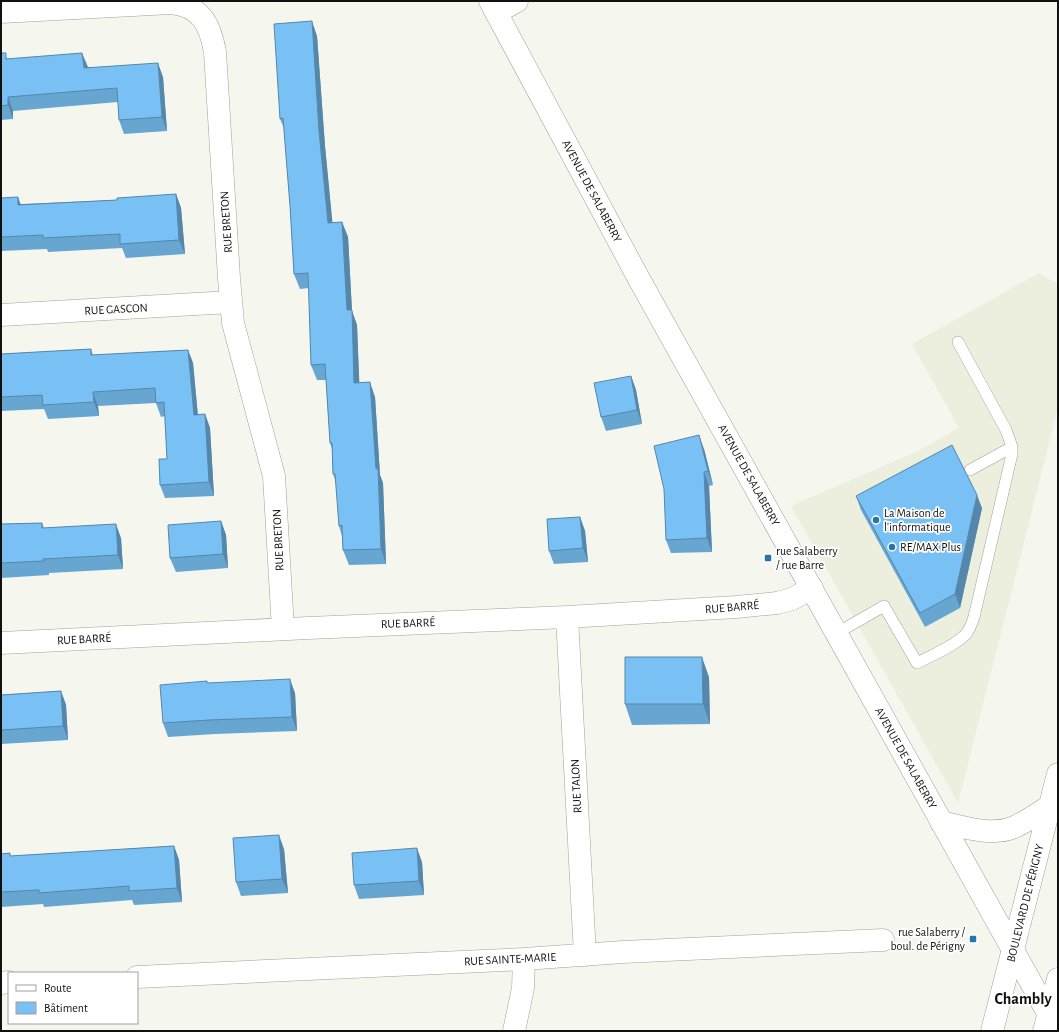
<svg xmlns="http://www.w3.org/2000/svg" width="1059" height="1032" font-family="'Alegreya Sans',sans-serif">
<rect width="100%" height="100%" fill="#f5f6ee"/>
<!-- built -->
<path fill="#eceede" d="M 1039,273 L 1058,284 L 1058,408 L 958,803 L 791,506 L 918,451 L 959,428 L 912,344 Z"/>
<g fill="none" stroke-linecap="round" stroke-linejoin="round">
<!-- service casing -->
<g stroke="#a1a19a" stroke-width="12">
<path id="service" d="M 970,470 L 1012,447
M 837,633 L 884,606 L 917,663 C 931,656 956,645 966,634 C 970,629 972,623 974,617 L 1012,454 L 1012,447 L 1006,430 L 958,342"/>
</g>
<!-- minor casing -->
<g stroke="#a1a19a" stroke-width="23">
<path id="minor" d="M 1,12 L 171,3 C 201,6 210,24 215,52 L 229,278 L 233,323 L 274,476 L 283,629
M 496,13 L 517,1
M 1,315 L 231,302
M 567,617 L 585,955
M 1,643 L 308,628 L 567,617 L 736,607 L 777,603 L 792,599 L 812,588
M 137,977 L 524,959 L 623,952 L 883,940
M 1,983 L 9,982
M 514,1031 L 523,988 L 524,959"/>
</g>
<!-- tertiary casing -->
<g stroke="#a1a19a" stroke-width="23">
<path id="tertiary" d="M 490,1 L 639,279 L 1058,1031"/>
</g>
<!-- primary casing -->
<g stroke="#a1a19a" stroke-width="23">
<path id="primary" d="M 941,822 C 963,827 990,836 1012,828 C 1025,823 1038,813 1050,806
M 992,1031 L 1058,774
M 1044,1031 L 1058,979"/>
</g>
<!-- service -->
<use href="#service" stroke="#fff" stroke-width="11"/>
<!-- minor -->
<use href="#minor" stroke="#fff" stroke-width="22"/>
<!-- tertiary -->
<use href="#tertiary" stroke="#fff" stroke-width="22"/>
<!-- primary -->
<use href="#primary" stroke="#fff" stroke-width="22"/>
</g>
<!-- wall -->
<path fill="#68a6d2" d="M 317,36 L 325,146 L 332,223 L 342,222 L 348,237 L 352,311 L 357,325 L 359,383 L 375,397 L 380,475 L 383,483 L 386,564 L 349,565 L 343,550 L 342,536 L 339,526 L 336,482 L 333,474 L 332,449 L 330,443 L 326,380 L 317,380 L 311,365 L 309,288 L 300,289 L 294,274 L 290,206 L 284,128 L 280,119 Z
M 1,53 L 8,59 L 88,67 L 163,77 L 167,131 L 124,134 L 119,120 L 118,102 L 13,111 L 13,119 L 1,120 Z
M 176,194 L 181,208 L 185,254 L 126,258 L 122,248 L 48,252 L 47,249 L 1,251 L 1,198 L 21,204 L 117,200 Z
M 91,349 L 93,355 L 188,350 L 193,363 L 198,415 L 205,414 L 210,428 L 214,496 L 165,498 L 160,485 L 167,459 L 165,416 L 161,417 L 156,403 L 98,406 L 99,416 L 48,419 L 44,409 L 1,411 L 1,354 Z
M 631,376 L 636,390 L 642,424 L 606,431 L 601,417 Z
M 704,449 L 713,485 L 709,486 L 712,552 L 671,553 L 666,540 Z
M 856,496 L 982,508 L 960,608 L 925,627 L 861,510 Z
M 580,517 L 585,531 L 588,562 L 554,564 L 549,551 Z
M 221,521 L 226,535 L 228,568 L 176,572 L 170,558 Z
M 42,523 L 44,528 L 121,538 L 123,569 L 49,573 L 49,575 L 1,578 L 1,524 Z
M 709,677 L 710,724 L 632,725 L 625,704 Z
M 208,683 L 295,693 L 297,731 L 215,734 L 168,737 L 163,723 Z
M 61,691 L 66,705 L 68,740 L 1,744 L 2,750 L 1,750 L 1,695 Z
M 174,846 L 179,860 L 182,902 L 134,905 L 132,900 L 44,907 L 43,904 L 1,907 L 1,854 L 11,856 Z
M 284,849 L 288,893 L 241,896 L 236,882 Z
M 422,862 L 424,895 L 359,899 L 354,885 Z"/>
<!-- shaded-wall -->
<path fill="#5587ab" d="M 312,21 L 317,36 L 325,146 L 334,238 L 328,223 L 319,131 Z
M 82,53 L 88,67 L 89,82 L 84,68 Z
M 158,63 L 163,77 L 167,131 L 162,117 Z
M 8,97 L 13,111 L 13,119 L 8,105 Z
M 176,194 L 181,208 L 185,254 L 179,240 Z
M 18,197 L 23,211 L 18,205 Z
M 342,222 L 348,237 L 352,311 L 357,325 L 360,398 L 354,383 L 347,310 Z
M 188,350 L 193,363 L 199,429 L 194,415 Z
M 631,376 L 636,390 L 642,424 L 637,410 Z
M 370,382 L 375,397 L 380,475 L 383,483 L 386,564 L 381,549 Z
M 93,392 L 98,406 L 99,416 L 94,402 Z
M 205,414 L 210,428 L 214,496 L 209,482 Z
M 699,435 L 704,449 L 713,485 L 708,471 Z
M 704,472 L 709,486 L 712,552 L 707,538 Z
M 977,495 L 982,508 L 960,608 L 955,594 Z
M 580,517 L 585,531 L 588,562 L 583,548 Z
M 221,521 L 226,535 L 228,568 L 223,554 Z
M 116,524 L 121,538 L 123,569 L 118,555 Z
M 702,657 L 709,677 L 710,724 L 703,704 Z
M 290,679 L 295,693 L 297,731 L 292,717 Z
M 61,691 L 66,705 L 68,740 L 63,726 Z
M 279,835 L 284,849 L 288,893 L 282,879 Z
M 174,846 L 179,860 L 182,902 L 177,888 Z
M 417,848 L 422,862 L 424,895 L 419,881 Z"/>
<!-- building -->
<path fill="#79c1f4" stroke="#5587ab" d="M 312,21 L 319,131 L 328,223 L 342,222 L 347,310 L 352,310 L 354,383 L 370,382 L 376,469 L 378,468 L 381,549 L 343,550 L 342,525 L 339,526 L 335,474 L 333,474 L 332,443 L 330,443 L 325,364 L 311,365 L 308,273 L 294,274 L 290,206 L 283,118 L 280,119 L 274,24 Z
M 1,53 L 6,53 L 6,59 L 82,53 L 84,68 L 158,63 L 162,117 L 119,120 L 117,88 L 8,97 L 8,105 L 1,106 Z
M 176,194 L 179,240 L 120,244 L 120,234 L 43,238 L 43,235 L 1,237 L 1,198 L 18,197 L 18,205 L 117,200 L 117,198 Z
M 91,349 L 91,355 L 188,350 L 194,415 L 205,414 L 209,482 L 160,485 L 159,459 L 167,459 L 164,402 L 156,403 L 155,388 L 93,392 L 94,402 L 43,405 L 42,395 L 1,397 L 1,354 Z
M 631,376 L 637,410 L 601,417 L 594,383 Z
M 699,435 L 708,471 L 704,472 L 707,538 L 666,540 L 664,489 L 654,446 Z
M 952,445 L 977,495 L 955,594 L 920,613 L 856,496 Z
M 580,517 L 583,548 L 549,551 L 547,519 Z
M 221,521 L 223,554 L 170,558 L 168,525 Z
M 42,523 L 42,528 L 116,524 L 118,555 L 43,559 L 44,561 L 1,563 L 1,524 Z
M 625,657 L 702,657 L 703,704 L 625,704 Z
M 290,679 L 292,717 L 209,720 L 163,723 L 160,685 L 207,681 L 207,683 Z
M 61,691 L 63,726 L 1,730 L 1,695 Z
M 279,835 L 282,879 L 236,882 L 233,838 Z
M 174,846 L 177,888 L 129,891 L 129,886 L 39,893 L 39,890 L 1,892 L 1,854 L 10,853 L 10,856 Z
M 417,848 L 419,881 L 354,885 L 352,853 Z"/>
<!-- markers -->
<g fill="#2676a7" stroke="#fff" stroke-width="1.5">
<circle cx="876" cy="520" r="4"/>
<circle cx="892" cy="547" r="4"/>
<rect x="764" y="554" width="8" height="8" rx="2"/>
<rect x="969" y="935" width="8" height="8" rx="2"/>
</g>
<g text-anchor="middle" stroke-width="3.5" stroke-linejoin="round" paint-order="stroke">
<!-- street labels -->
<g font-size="12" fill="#11120f" stroke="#fff">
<text transform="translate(592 191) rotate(62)" y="4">AVENUE DE SALABERRY</text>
<text transform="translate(226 222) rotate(-94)" y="4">RUE BRETON</text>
<text transform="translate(116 309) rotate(-3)" y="4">RUE GASCON</text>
<text transform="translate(749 475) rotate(61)" y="4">AVENUE DE SALABERRY</text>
<text transform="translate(278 540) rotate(-93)" y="4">RUE BRETON</text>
<text transform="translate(732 607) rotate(-5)" y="4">RUE BARRÉ</text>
<text transform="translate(408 623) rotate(-2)" y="4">RUE BARRÉ</text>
<text transform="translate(84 639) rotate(-3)" y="4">RUE BARRÉ</text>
<text transform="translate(906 758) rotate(61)" y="4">AVENUE DE SALABERRY</text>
<text transform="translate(576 786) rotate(-93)" y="4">RUE TALON</text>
<text transform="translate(1025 903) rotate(-76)" y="4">BOULEVARD DE PÉRIGNY</text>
<text transform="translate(510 959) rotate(-3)" y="4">RUE SAINTE-MARIE</text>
</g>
<!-- poi labels -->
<g font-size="12" fill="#11120f" stroke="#fff" text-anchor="start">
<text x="884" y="517">La Maison de<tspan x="884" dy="14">l'informatique</tspan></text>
<text x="900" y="551">RE/MAX Plus</text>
<text x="776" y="555">rue Salaberry<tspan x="776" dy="14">/ rue Barre</tspan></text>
<text x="965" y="936" text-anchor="end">rue Salaberry /<tspan x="965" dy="14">boul. de Périgny</tspan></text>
</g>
<!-- district labels -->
<g font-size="16" font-weight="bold" fill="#11120f" stroke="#fff">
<text x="1023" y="1004">Chambly</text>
</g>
</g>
<!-- border -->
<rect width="1059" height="1032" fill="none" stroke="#11120f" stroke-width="4"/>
<!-- legend -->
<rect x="8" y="972" width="130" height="52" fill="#ffffff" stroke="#a0a09f"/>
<rect x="16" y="985" width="20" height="6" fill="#ffffff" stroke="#a0a09f"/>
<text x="44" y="992" font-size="12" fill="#11120f">Route</text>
<rect x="16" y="1002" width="20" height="12" fill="#79c1f4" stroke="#a0a09f"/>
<text x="44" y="1012" font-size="12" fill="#11120f">Bâtiment</text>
</svg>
